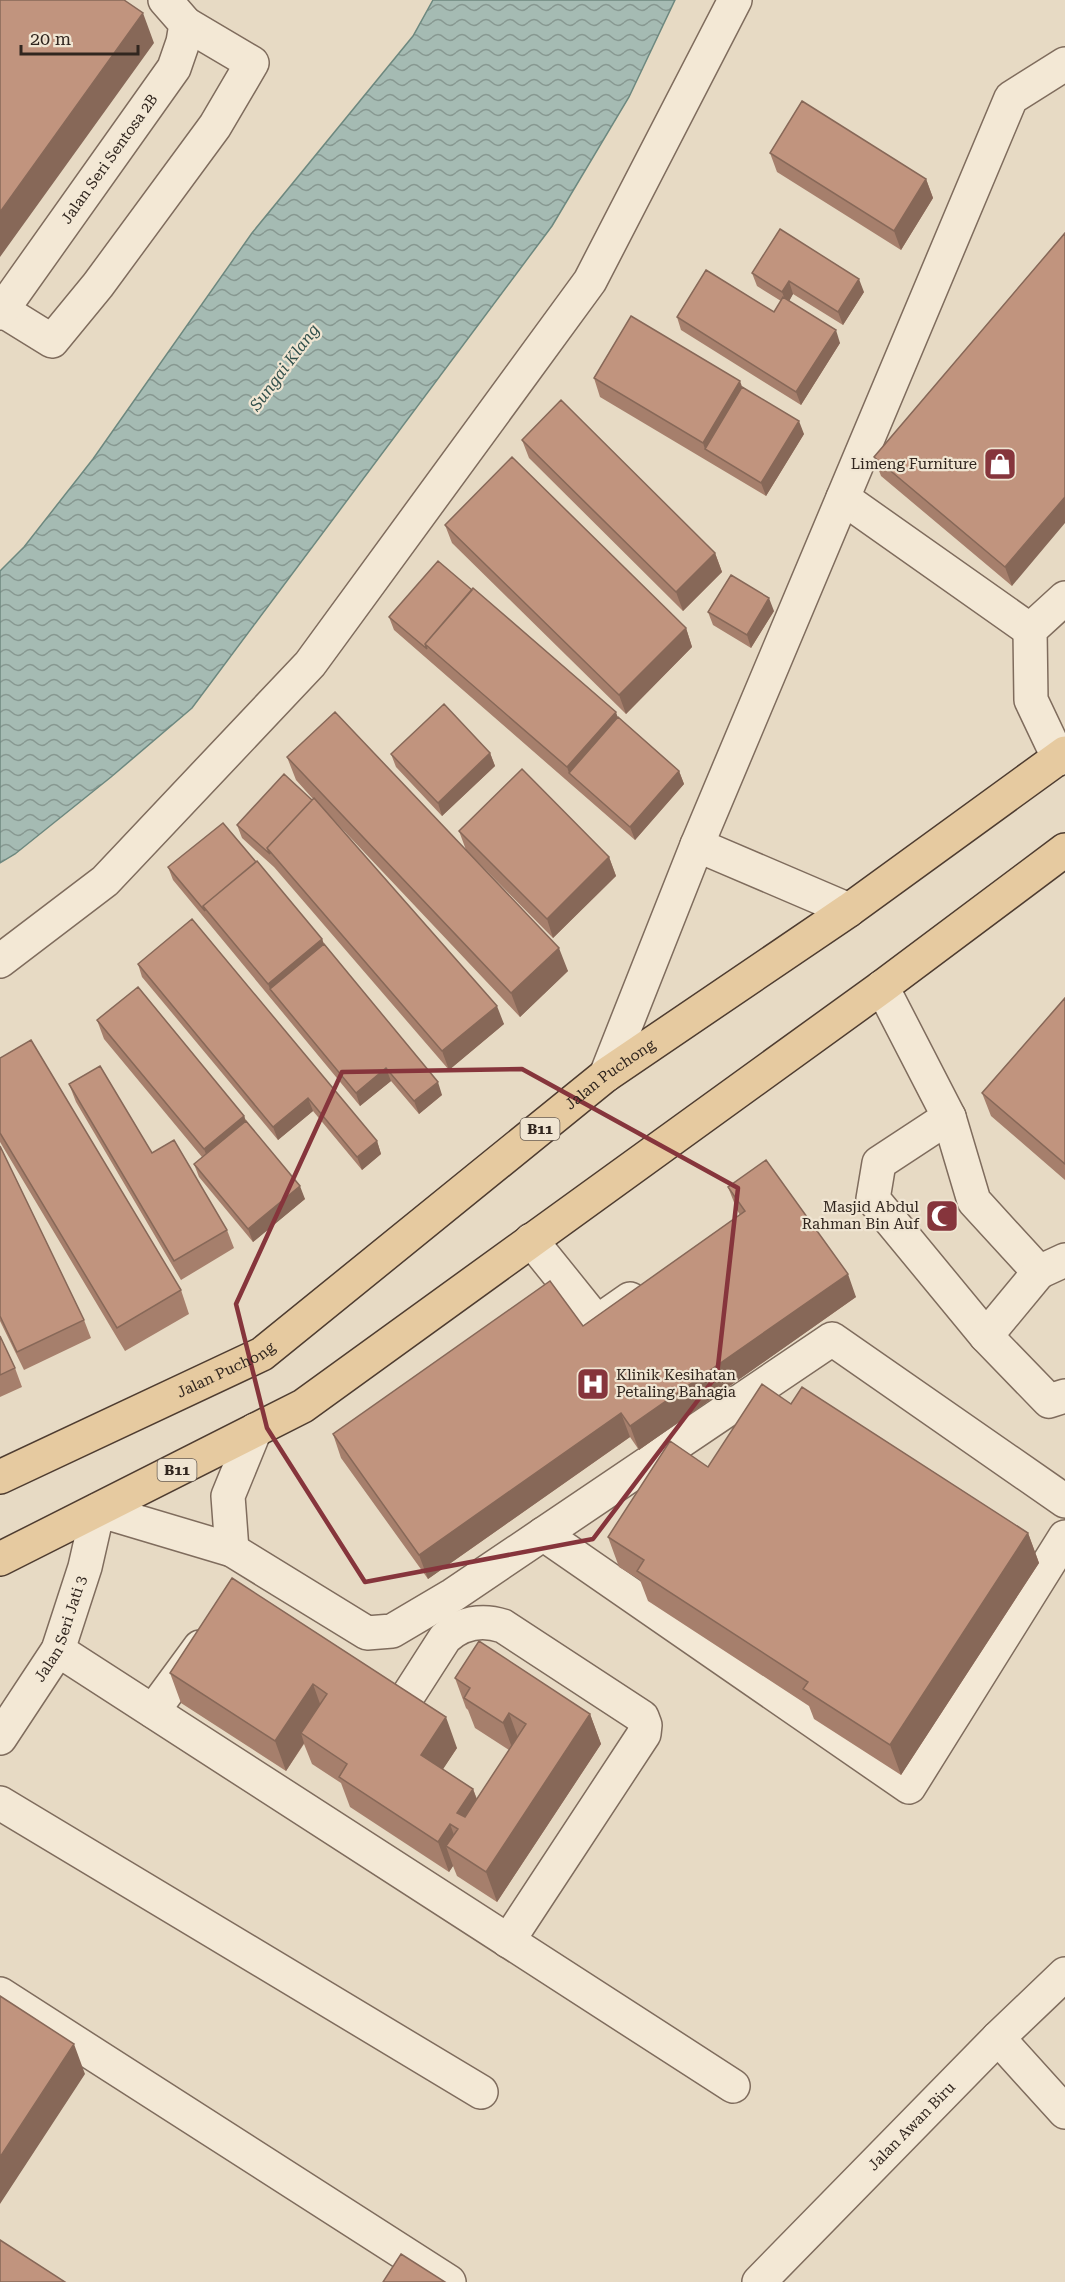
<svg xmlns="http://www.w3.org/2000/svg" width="1065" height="2282" font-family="'Roboto Serif',serif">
<defs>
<pattern id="water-waves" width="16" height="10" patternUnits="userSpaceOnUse" patternTransform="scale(1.5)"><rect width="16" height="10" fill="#a5bbb3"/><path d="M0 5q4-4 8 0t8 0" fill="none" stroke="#879891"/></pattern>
</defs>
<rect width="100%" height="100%" fill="#e7dac4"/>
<!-- water -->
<path fill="url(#water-waves)" stroke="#6d887f" stroke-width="1.5" d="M 433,0 L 675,0 L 629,97 L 552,226 L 192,708 L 111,777 L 15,854 L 0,863 L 0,571 L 24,547 L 93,459 L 252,233 L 413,36 Z"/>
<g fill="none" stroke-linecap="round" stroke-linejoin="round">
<!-- minor casing -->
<g stroke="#7f6c5d" stroke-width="36">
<g id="minor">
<path d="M 2,310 L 52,341 L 98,285 L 215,126 L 252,63 L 186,24"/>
<path id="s1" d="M 0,313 L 174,68 L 183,42 L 186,24 L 165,0"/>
<path d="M 843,498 L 1030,630"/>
<path d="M 1059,759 L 1031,700 L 1030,630 L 1065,598"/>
<path d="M 697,845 L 849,910"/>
<path d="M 0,961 L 105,881 L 310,664 L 590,281 L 735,0"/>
<path d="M 882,987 L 949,1117 L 974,1201 L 1039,1272 L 1065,1260"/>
<path d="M 606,1075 L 697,845 L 1011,98 L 1065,64"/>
<path d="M 949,1117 L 879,1163 L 873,1199 L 986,1336 L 1049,1401 L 1065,1396"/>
<path d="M 531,1240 L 597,1322 L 630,1299"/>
<path d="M 986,1336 L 1039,1272"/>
<path d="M 543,1534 L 909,1787 L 1065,1537"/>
<path d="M 232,1550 L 228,1496 L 255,1430"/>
<path d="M 58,1650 L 733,2086"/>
<path d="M 373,1706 L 386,1709 L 402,1705 L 445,1638 C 461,1623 482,1619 503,1626 L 642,1717 L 645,1725 L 644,1734 L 508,1941"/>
<path d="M 153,1711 L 200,1647"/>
<path id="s2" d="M 0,1738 L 58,1650 L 85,1567 L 98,1510 L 232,1550 L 367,1633 L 392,1631 L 453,1595 L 832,1339 L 1065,1501"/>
<path d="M 0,1803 L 481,2092"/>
<path d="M 0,1994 L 449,2282"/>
<path d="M 998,2038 L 1065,2112"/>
<path id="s3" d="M 759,2282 L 998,2038 L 1065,1974"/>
</g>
</g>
<!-- major casing -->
<g stroke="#4e3c30" stroke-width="36">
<g id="major">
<path id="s4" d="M 0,1477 L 262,1354 L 606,1075 L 849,910 L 1065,753"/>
<path d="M 0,1559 L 303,1406 L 882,987 L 1065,850"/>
</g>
</g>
<!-- minor -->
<use href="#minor" stroke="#f3e8d5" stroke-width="33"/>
<!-- major -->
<use href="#major" stroke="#e6caa0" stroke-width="33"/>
</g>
<!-- wall -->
<path fill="#a67f6c" d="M 770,153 L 926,179 L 933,198 L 901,250 L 777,172 Z
M 1065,233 L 1012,586 L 881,476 L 874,457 Z
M 752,273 L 864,292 L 843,325 L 793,294 L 789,301 L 840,343 L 801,405 L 681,330 L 677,317 L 774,312 L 781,301 L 757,286 Z
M 594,378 L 742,387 L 804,434 L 766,496 L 600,397 Z
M 522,440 L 715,553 L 722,572 L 683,611 L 529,458 Z
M 445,525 L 686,628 L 692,647 L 626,714 L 452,543 Z
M 774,611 L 751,648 L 713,625 L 708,612 Z
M 389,617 L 618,717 L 679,771 L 684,784 L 635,840 L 394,630 Z
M 490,753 L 495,766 L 442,816 L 396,767 L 391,754 Z
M 287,757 L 466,850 L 459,831 L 609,857 L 616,876 L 553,938 L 469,853 L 568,971 L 520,1017 L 329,815 L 504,1024 L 449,1070 L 274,867 L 242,838 L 237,825 L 312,800 L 313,799 L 296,780 Z
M 256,862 L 322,939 L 324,944 L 442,1095 L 419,1114 L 391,1081 L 360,1106 L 173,880 L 168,867 Z
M 138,964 L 377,1141 L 381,1154 L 362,1170 L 313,1111 L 278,1140 L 142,977 Z
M 1065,998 L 1065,1180 L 991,1116 L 982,1093 Z
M 97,1020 L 244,1116 L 246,1121 L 305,1199 L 253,1242 L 199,1177 L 194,1164 L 202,1157 L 104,1039 Z
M 0,1058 L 181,1290 L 189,1314 L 125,1351 L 0,1142 Z
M 69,1084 L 152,1153 L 227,1230 L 234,1248 L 181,1280 L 76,1102 Z
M 0,1146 L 84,1320 L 91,1338 L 24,1370 L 0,1321 Z
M 728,1187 L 856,1297 L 639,1450 L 630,1437 L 428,1579 L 341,1458 L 333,1434 L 583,1326 L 740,1215 L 737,1210 Z
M 0,1336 L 15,1368 L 22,1387 L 0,1397 Z
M 791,1404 L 1028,1533 L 1039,1563 L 901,1775 L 814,1719 L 809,1706 L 648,1601 L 640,1580 L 619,1567 L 608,1537 L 708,1467 Z
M 232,1578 L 457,1748 L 442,1770 L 473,1789 L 477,1799 L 509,1750 L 475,1728 L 468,1710 L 466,1708 L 455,1678 L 590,1714 L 601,1744 L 497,1902 L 457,1876 L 453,1866 L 449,1872 L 350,1807 L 341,1783 L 312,1764 L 304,1744 L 286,1771 L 181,1703 L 170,1673 Z"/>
<!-- shaded-wall -->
<path fill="#876858" d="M 143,13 L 154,43 L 0,257 L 0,212 Z
M 926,179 L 933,198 L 901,250 L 894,231 Z
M 859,279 L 864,292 L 843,325 L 838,312 Z
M 789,281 L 793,294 L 787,305 L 782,292 Z
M 836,330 L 840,343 L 801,405 L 796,392 Z
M 740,381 L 747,400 L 705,449 L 703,443 Z
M 799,421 L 804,434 L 766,496 L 761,483 Z
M 1065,497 L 1065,523 L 1012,586 L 1005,567 Z
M 715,553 L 722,572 L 683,611 L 676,592 Z
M 769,598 L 774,611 L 751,648 L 747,635 Z
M 686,628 L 692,647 L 626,714 L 619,695 Z
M 616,712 L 622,730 L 569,773 L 567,767 Z
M 490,753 L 495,766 L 442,816 L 438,803 Z
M 679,771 L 684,784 L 635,840 L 630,827 Z
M 609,857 L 616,876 L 553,938 L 547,919 Z
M 322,939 L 329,957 L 270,989 L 268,984 Z
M 559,948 L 568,971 L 520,1017 L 511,993 Z
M 497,1006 L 504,1024 L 449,1070 L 442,1051 Z
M 386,1068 L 391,1081 L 360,1106 L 356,1093 Z
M 438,1082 L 442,1095 L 419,1114 L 414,1101 Z
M 308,1098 L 313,1111 L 278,1140 L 273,1127 Z
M 244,1116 L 251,1134 L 211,1167 L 204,1149 Z
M 377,1141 L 381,1154 L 362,1170 L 357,1157 Z
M 300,1186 L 305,1199 L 253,1242 L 248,1229 Z
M 848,1274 L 856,1297 L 639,1450 L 630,1426 Z
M 621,1413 L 630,1437 L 428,1579 L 419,1555 Z
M 1028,1533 L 1039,1563 L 901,1775 L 890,1745 Z
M 313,1684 L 324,1715 L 301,1733 L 304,1743 L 286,1771 L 275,1741 Z
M 509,1713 L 520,1743 L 514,1753 L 503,1723 Z
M 590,1714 L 601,1744 L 497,1902 L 486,1872 Z
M 446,1717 L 457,1748 L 432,1786 L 421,1755 Z
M 473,1789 L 484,1820 L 468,1843 L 457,1813 Z
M 450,1824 L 461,1854 L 446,1846 L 453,1866 L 449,1872 L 438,1842 Z
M 74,2044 L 85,2074 L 0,2204 L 0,2157 Z"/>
<!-- building -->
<path fill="#c1947e" stroke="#876858" stroke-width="1.5" d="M 0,0 L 124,0 L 143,13 L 0,212 Z
M 802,101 L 926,179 L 894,231 L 770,153 Z
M 780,229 L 859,279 L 838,312 L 789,281 L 782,292 L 752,273 Z
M 1065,233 L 1065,497 L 1005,567 L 874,457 Z
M 706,270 L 774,312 L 783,297 L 836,330 L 796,392 L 677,317 Z
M 631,316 L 740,381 L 703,443 L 594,378 Z
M 742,387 L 799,421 L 761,483 L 705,449 Z
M 561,400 L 715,553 L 676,592 L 522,440 Z
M 512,457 L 686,628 L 619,695 L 445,525 Z
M 438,561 L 472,590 L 425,644 L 427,649 L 389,617 Z
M 731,575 L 769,598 L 747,635 L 708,612 Z
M 473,588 L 616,712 L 567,767 L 425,644 Z
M 444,704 L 490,753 L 438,803 L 391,754 Z
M 335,712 L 559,948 L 511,993 L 287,757 Z
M 618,717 L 679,771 L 630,827 L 569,773 Z
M 522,769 L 609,857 L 547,919 L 459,831 Z
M 284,774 L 312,800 L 267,848 L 270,854 L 237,825 Z
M 314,798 L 497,1006 L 442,1051 L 267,848 Z
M 223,823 L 256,862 L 203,906 L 205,911 L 168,867 Z
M 257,861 L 322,939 L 268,984 L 203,906 Z
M 192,919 L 377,1141 L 357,1157 L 308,1098 L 273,1127 L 138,964 Z
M 324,944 L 438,1082 L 414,1101 L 386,1068 L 356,1093 L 270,989 Z
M 138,987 L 244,1116 L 204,1149 L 97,1020 Z
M 1065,998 L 1065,1164 L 982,1093 Z
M 31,1040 L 181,1290 L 117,1328 L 0,1133 L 0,1058 Z
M 100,1066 L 152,1153 L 174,1140 L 227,1230 L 174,1261 L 69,1084 Z
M 246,1121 L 300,1186 L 248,1229 L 194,1164 Z
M 0,1146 L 84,1320 L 17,1352 L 0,1316 Z
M 766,1160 L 848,1274 L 630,1426 L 621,1413 L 419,1555 L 333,1434 L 550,1281 L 583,1326 L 745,1211 L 728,1187 Z
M 0,1336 L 15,1368 L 0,1375 Z
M 762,1384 L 791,1404 L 802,1387 L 1028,1533 L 890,1745 L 803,1689 L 808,1682 L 637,1571 L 644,1560 L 608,1537 L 670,1441 L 708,1467 Z
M 232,1578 L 446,1717 L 421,1755 L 473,1789 L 457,1813 L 465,1817 L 526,1724 L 509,1713 L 503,1723 L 464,1698 L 470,1688 L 455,1678 L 479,1641 L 590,1714 L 486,1872 L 446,1846 L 458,1829 L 450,1824 L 438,1842 L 339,1777 L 347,1764 L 301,1733 L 327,1694 L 313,1684 L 275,1741 L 170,1673 Z
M 0,1996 L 74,2044 L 0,2157 Z
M 0,2240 L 65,2282 L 0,2282 Z
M 401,2254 L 445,2282 L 383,2282 Z"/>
<!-- marked area -->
<path fill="none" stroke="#86353c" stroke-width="4.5" stroke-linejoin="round" d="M 522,1069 L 738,1188 L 717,1375 L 593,1539 L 365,1582 L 267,1428 L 236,1304 L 342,1072 Z"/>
<!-- icons -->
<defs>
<g id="shop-square" transform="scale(1.725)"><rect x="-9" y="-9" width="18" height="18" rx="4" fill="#86353c" stroke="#f0e5d2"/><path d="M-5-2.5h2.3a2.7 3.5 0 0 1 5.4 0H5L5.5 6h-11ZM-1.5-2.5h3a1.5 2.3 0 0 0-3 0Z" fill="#fff"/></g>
<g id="mosque-square" transform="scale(1.725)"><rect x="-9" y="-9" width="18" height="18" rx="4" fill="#86353c" stroke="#f0e5d2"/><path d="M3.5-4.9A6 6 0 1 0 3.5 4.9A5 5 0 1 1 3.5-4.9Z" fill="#fff"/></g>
<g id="hospital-square" transform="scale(1.725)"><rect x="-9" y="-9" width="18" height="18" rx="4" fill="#86353c" stroke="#f0e5d2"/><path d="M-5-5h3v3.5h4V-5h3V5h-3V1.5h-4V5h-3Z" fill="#fff"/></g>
</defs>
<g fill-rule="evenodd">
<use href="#shop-square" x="1000" y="464"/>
<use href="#mosque-square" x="942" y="1216"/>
<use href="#hospital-square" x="593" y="1384"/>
</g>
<g text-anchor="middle" stroke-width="4.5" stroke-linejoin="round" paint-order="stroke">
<!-- shield labels -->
<g fill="#f0e5d2" stroke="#6a5f55" stroke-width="1.5">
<rect x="520.5" y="1118" width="39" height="22" rx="4.5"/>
<rect x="157.5" y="1459" width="39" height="22" rx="4.5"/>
</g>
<g font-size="14" font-weight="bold" fill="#31261f">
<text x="540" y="1134">B11</text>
<text x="177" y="1475">B11</text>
</g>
<!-- street labels -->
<g font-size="15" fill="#31261f" stroke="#f0e5d2">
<text dy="5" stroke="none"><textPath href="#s1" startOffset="189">Jalan Seri Sentosa 2B</textPath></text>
<text dy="5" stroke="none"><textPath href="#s4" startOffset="736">Jalan Puchong</textPath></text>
<text dy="5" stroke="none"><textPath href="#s4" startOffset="250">Jalan Puchong</textPath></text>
<text dy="5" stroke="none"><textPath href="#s2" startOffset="126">Jalan Seri Jati 3</textPath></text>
<text dy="5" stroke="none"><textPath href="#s3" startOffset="218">Jalan Awan Biru</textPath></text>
</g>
<!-- poi labels -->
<g font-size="15" fill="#31261f" stroke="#f0e5d2" text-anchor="end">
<text x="977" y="469">Limeng Furniture</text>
<text x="919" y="1212">Masjid Abdul<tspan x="919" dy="17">Rahman Bin Auf</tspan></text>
<text x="616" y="1380" text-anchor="start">Klinik Kesihatan<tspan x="616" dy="17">Petaling Bahagia</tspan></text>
</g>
<!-- water labels -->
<g font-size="16" font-style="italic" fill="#304f4b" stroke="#f0e5d2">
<text transform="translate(284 367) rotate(-53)" y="6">Sungai Klang</text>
</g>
</g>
<!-- scale -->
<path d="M21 45v9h117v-9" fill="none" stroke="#31261f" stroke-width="3"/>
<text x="30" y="45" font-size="18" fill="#31261f" stroke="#f0e5d2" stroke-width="4.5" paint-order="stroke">20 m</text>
</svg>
